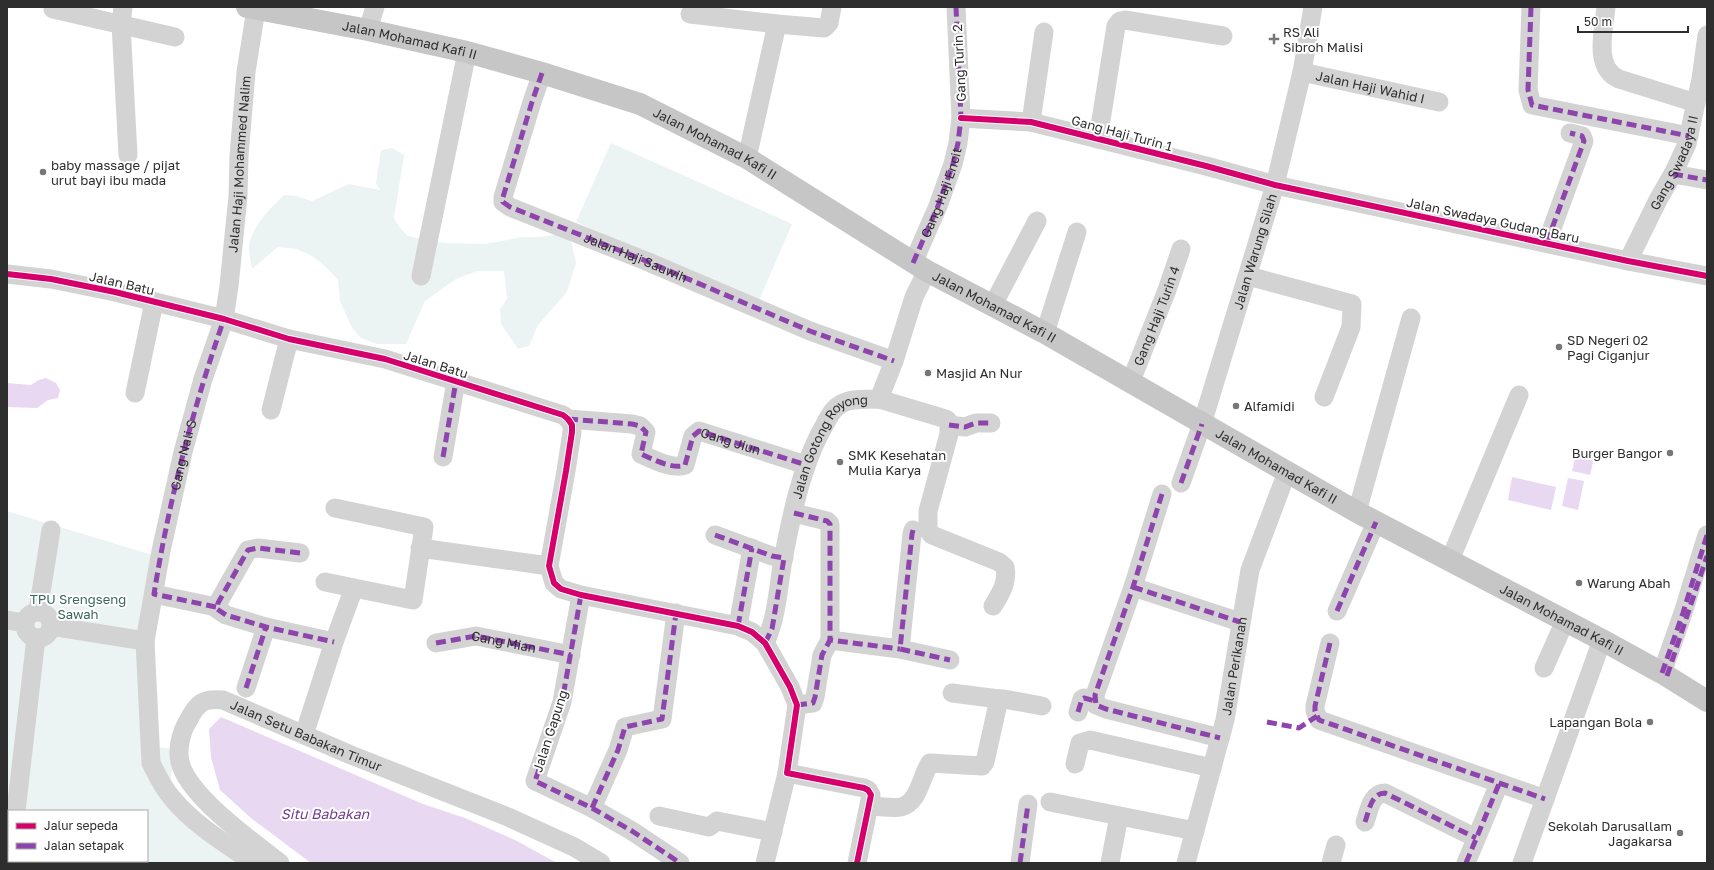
<svg xmlns="http://www.w3.org/2000/svg" width="1714" height="870" font-family="'Golos Text',sans-serif">
<rect width="100%" height="100%" fill="#fff"/>
<!-- green -->
<path fill="#ebf4f2" fill-rule="evenodd" d="M 611,143 L 792,224 L 758,303 L 576,222 Z
M 392,148 L 404,155 L 394,218 L 400,228 L 408,236 L 443,243 L 485,244 L 523,237 L 539,237 L 555,235 L 570,237 L 576,263 L 567,292 L 538,325 L 529,346 L 518,349 L 501,324 L 500,309 L 507,299 L 504,271 L 477,271 L 456,279 L 425,301 L 406,344 L 377,344 L 361,338 L 352,328 L 340,301 L 338,280 L 327,268 L 314,257 L 297,249 L 278,247 L 252,269 C 251,263 249,254 249,247 C 252,225 270,209 284,195 L 296,196 L 312,201 L 349,184 L 380,190 L 376,183 L 381,150 Z
M 7,511 L 156,556 L 146,746 L 175,749 L 170,784 L 203,816 L 268,863 L 7,863 ZM 9,811 L 147,811 L 147,861 L 9,861 Z"/>
<!-- water -->
<path fill="#e8d8f1" d="M 46,378 L 56,383 L 60,390 L 58,398 L 48,400 L 37,408 L 7,407 L 7,383 L 31,385 L 39,380 Z
M 1577,450 L 1595,454 L 1590,475 L 1572,471 Z
M 1512,477 L 1556,487 L 1551,510 L 1508,500 Z
M 1568,478 L 1584,481 L 1578,510 L 1562,506 Z
M 221,717 L 423,804 L 465,818 L 515,840 L 557,863 L 311,863 L 251,818 L 220,790 L 211,757 L 209,729 Z"/>
<g fill="none" stroke-linecap="round" stroke-linejoin="round">
<!-- minor -->
<g stroke="#d3d3d3" stroke-width="19">
<path d="M 123,7 L 121,24 L 128,155"/>
<path d="M 1531,7 L 1528,90 L 1532,105 L 1689,136"/>
<path d="M 1606,7 C 1604,29 1593,68 1619,79 L 1696,103"/>
<path d="M 53,9 L 175,37"/>
<path d="M 690,14 L 777,24 L 824,28 L 829,23 L 832,7"/>
<path d="M 368,30 L 375,7"/>
<path id="s1" d="M 1302,72 L 1439,102"/>
<path d="M 542,73 L 532,102 L 503,197 L 503,202 L 510,207 L 646,261 L 810,331 L 894,361"/>
<path d="M 961,118 L 1031,122 L 1206,166 L 1275,185 L 1628,261 L 1707,276"/>
<path d="M 1031,122 L 1044,32"/>
<path d="M 1098,139 L 1116,26 L 1120,21 L 1125,20 L 1223,36"/>
<path d="M 747,158 L 777,24"/>
<path d="M 1673,174 L 1707,180"/>
<path d="M 1547,242 L 1584,141 L 1582,136 L 1570,133"/>
<path id="s2" d="M 1628,261 L 1658,200 L 1674,172 L 1687,144 L 1701,79 L 1707,35"/>
<path id="s3" d="M 913,263 L 938,206 L 953,164 L 958,143 L 961,118 L 956,7"/>
<path d="M 7,274 L 51,279 L 115,292 L 224,319 L 289,339 L 385,359 L 563,415 L 568,419 L 572,425 L 572,432 L 566,471 L 549,566 L 554,583 L 561,589 L 581,595 L 738,626 L 752,632 L 765,643 L 790,687 L 797,705 L 787,773 L 864,788 L 868,790 L 871,795 L 857,863"/>
<path d="M 421,276 L 467,52"/>
<path d="M 1248,276 L 1352,304 L 1351,327 L 1324,397"/>
<path d="M 993,305 L 1037,221"/>
<path d="M 1045,333 L 1077,232"/>
<path id="s4" d="M 1131,381 L 1167,290 L 1181,249"/>
<path d="M 135,393 L 154,302"/>
<path d="M 879,399 L 946,419 L 949,422 L 949,434 L 928,511 L 928,530 L 932,535 L 999,562 L 1005,567 C 1008,582 1001,593 993,606"/>
<path d="M 271,410 L 289,339"/>
<path d="M 568,419 L 632,424 L 640,426 L 646,432 L 641,454 C 652,459 674,470 685,465 L 693,436 L 699,431 L 806,465"/>
<path d="M 949,425 L 965,427 L 976,423 L 991,423"/>
<path d="M 443,457 L 456,381"/>
<path id="s5" d="M 1181,483 L 1202,424 L 1275,185 L 1302,72 L 1313,7"/>
<path d="M 1162,494 L 1133,587 L 1095,695 L 1096,705 L 1106,709 L 1220,738"/>
<path d="M 1357,512 L 1411,318"/>
<path d="M 794,513 L 827,521 L 830,524 L 830,640"/>
<path d="M 913,530 L 912,534 L 900,649 L 950,660"/>
<path d="M 715,535 L 772,556 L 784,558"/>
<path d="M 420,548 L 549,566"/>
<path d="M 300,553 L 258,548 L 248,550 L 218,603 L 217,609 L 226,615 L 266,627 L 334,642"/>
<path d="M 1450,560 L 1519,395"/>
<path d="M 325,582 L 413,600 L 424,527 L 335,508"/>
<path d="M 1133,587 L 1240,622"/>
<path d="M 154,594 L 216,607"/>
<path d="M 581,595 L 562,702 L 535,781 L 592,808 L 632,831 L 680,863"/>
<path d="M 38,611 L 51,530"/>
<path d="M 1337,611 L 1376,522"/>
<circle cx="38" cy="625" r="13"/>
<path d="M 7,620 L 24,623"/>
<path d="M 51,626 L 145,641"/>
<path d="M 738,626 L 752,548"/>
<path id="s6" d="M 436,643 L 476,636 L 571,655"/>
<path id="s7" d="M 765,643 C 777,618 778,588 783,560 C 791,517 802,464 824,426 C 828,418 833,407 843,403 C 853,398 868,400 879,399 L 894,361 L 914,297 L 927,271"/>
<path d="M 1330,643 L 1315,706 L 1315,711 L 1319,720 L 1545,799"/>
<path d="M 1544,668 L 1565,621"/>
<path d="M 1662,673 L 1683,613 L 1707,535"/>
<path d="M 246,688 L 266,627"/>
<path d="M 952,693 L 999,699"/>
<path d="M 797,705 L 813,703 L 815,697 L 822,655 L 830,640 L 900,649"/>
<path d="M 1078,712 L 1082,699 L 1084,698 L 1095,701"/>
<path d="M 304,735 L 334,642 L 351,596"/>
<path d="M 1075,764 L 1080,743 L 1090,740 L 1212,768"/>
<path d="M 1050,802 L 1195,831"/>
<path d="M 869,806 C 879,806 892,809 901,807 C 919,803 921,776 930,763 L 982,766 L 985,762 L 999,699 L 1004,699 L 1042,706"/>
<path d="M 592,808 L 618,750 L 625,727 L 662,719 L 676,613"/>
<path d="M 16,811 L 36,638"/>
<path d="M 659,816 L 709,827 L 717,821 L 773,832"/>
<path d="M 1365,822 C 1369,811 1371,793 1385,793 L 1476,838"/>
<path d="M 10,863 L 10,861"/>
<path id="s8" d="M 254,863 C 226,844 193,824 172,798 C 163,788 157,775 151,763 L 145,641 L 161,551 L 183,452 L 203,379 L 224,319 L 229,286 L 238,196 L 239,156 L 246,72 L 256,9"/>
<path id="s9" d="M 280,863 C 252,841 188,796 180,762 C 177,749 181,732 188,721 C 197,703 203,698 223,700 L 351,755 L 508,817 L 574,847 L 601,863"/>
<path d="M 765,863 L 787,773"/>
<path d="M 1020,863 L 1028,804"/>
<path d="M 1110,863 L 1119,816"/>
<path id="s10" d="M 1186,863 L 1225,720 L 1250,570 L 1287,472"/>
<path d="M 1331,863 L 1336,845"/>
<path d="M 1466,863 L 1499,784"/>
<path d="M 1522,863 L 1602,640"/>
</g>
<!-- major -->
<path stroke="#c6c6c6" stroke-width="22" id="s11" d="M 247,7 L 368,30 L 467,52 L 542,73 L 640,104 L 747,158 L 927,271 L 1045,333 L 1357,512 L 1602,640 L 1662,673 L 1707,701"/>
<!-- quiet -->
<g stroke="#8e44ad" stroke-width="5" stroke-dasharray="10 5" stroke-linecap="butt">
<path d="M 1531,7 L 1528,90 L 1532,105 L 1689,136"/>
<path id="s12" d="M 542,73 L 532,102 L 503,197 L 503,202 L 510,207 L 646,261 L 810,331 L 894,361"/>
<path d="M 1673,174 L 1707,180"/>
<path d="M 1547,242 L 1584,141 L 1582,136 L 1570,133"/>
<path d="M 913,263 L 938,206 L 953,164 L 958,143 L 961,118 L 956,7"/>
<path id="s13" d="M 568,419 L 632,424 L 640,426 L 646,432 L 641,454 C 652,459 674,470 685,465 L 693,436 L 699,431 L 806,465"/>
<path d="M 949,425 L 965,427 L 976,423 L 991,423"/>
<path d="M 443,457 L 456,381"/>
<path d="M 1181,483 L 1202,424"/>
<path d="M 1162,494 L 1133,587 L 1095,695 L 1096,705 L 1106,709 L 1220,738"/>
<path d="M 794,513 L 827,521 L 830,524 L 830,640"/>
<path d="M 913,530 L 912,534 L 900,649 L 950,660"/>
<path d="M 715,535 L 772,556 L 784,558 L 772,629 L 765,643"/>
<path d="M 300,553 L 258,548 L 248,550 L 218,603 L 217,609 L 226,615 L 266,627 L 334,642"/>
<path d="M 1133,587 L 1240,622"/>
<path d="M 581,595 L 562,702 L 535,781 L 592,808 L 632,831 L 680,863"/>
<path d="M 216,607 L 154,594 C 169,500 193,408 224,319"/>
<path d="M 1337,611 L 1376,522"/>
<path d="M 738,626 L 752,548"/>
<path d="M 436,643 L 476,636 L 571,655"/>
<path d="M 1330,643 L 1315,706 L 1315,711 L 1319,720 L 1545,799"/>
<path d="M 1662,673 L 1683,613 L 1707,535"/>
<path d="M 1667,676 L 1707,556"/>
<path d="M 246,688 L 266,627"/>
<path d="M 797,705 L 813,703 L 815,697 L 822,655 L 830,640 L 900,649"/>
<path d="M 1078,712 L 1082,699 L 1084,698 L 1095,701"/>
<path d="M 1267,722 L 1299,728 L 1317,716"/>
<path d="M 592,808 L 618,750 L 625,727 L 662,719 L 676,613"/>
<path d="M 1365,822 C 1369,811 1371,793 1385,793 L 1476,838"/>
<path d="M 1020,863 L 1028,804"/>
<path d="M 1466,863 L 1499,784"/>
</g>
<!-- cycleway casing -->
<g stroke="#fff" stroke-width="8">
<path id="cycleway" d="M 961,118 L 1031,122 L 1206,166 L 1275,185 L 1628,261 L 1707,276
M 7,274 L 51,279 L 115,292 L 224,319 L 289,339 L 385,359 L 563,415 L 568,419 L 572,425 L 572,432 L 566,471 L 549,566 L 554,583 L 561,589 L 581,595 L 738,626 L 752,632 L 765,643 L 790,687 L 797,705 L 787,773 L 864,788 L 868,790 L 871,795 L 857,863"/>
</g>
<!-- cycleway -->
<use href="#cycleway" stroke="#d6006c" stroke-width="6"/>
</g>
<!-- markers -->
<g fill="#777" stroke="#fff" stroke-width="1.5">
<path d="M1272 33h4v4h4v4h-4v4h-4v-4h-4v-4h4z"/>
<circle cx="43" cy="172" r="4"/>
<circle cx="1559" cy="347" r="4"/>
<circle cx="928" cy="373" r="4"/>
<circle cx="1236" cy="406" r="4"/>
<circle cx="1670" cy="453" r="4"/>
<circle cx="840" cy="462" r="4"/>
<circle cx="1579" cy="583" r="4"/>
<circle cx="1650" cy="722" r="4"/>
<circle cx="1680" cy="833" r="4"/>
</g>
<g text-anchor="middle" stroke-width="4" stroke-linejoin="round" paint-order="stroke">
<!-- poi labels -->
<g font-size="13" fill="#2e2e2e" stroke="#fff" text-anchor="start">
<text x="1283" y="37">RS Ali<tspan x="1283" dy="15">Sibroh Malisi</tspan></text>
<text x="51" y="170">baby massage / pijat<tspan x="51" dy="15">urut bayi ibu mada</tspan></text>
<text x="1567" y="345">SD Negeri 02<tspan x="1567" dy="15">Pagi Ciganjur</tspan></text>
<text x="936" y="378">Masjid An Nur</text>
<text x="1244" y="411">Alfamidi</text>
<text x="1662" y="458" text-anchor="end">Burger Bangor</text>
<text x="848" y="460">SMK Kesehatan<tspan x="848" dy="15">Mulia Karya</tspan></text>
<text x="1587" y="588">Warung Abah</text>
<text x="1642" y="727" text-anchor="end">Lapangan Bola</text>
<text x="1672" y="831" text-anchor="end">Sekolah Darusallam<tspan x="1672" dy="15">Jagakarsa</tspan></text>
</g>
<!-- street labels -->
<g font-size="13" fill="#2e2e2e" stroke="#fff">
<text dy="5" stroke="none"><textPath href="#s11" startOffset="166">Jalan Mohamad Kafi II</textPath></text>
<text transform="translate(959 63) rotate(-93)" y="5">Gang Turin 2</text>
<text dy="5" stroke="none"><textPath href="#s1" startOffset="70">Jalan Haji Wahid I</textPath></text>
<text transform="translate(1122 133) rotate(15)" y="5">Gang Haji Turin 1</text>
<text dy="5" stroke="none"><textPath href="#s11" startOffset="490">Jalan Mohamad Kafi II</textPath></text>
<text dy="5" stroke="none"><textPath href="#s2" startOffset="109">Gang Swadaya II</textPath></text>
<text dy="5" stroke="none"><textPath href="#s8" startOffset="756">Jalan Haji Mohammed Nalim</textPath></text>
<text dy="5" stroke="none"><textPath href="#s3" startOffset="76">Gang Haji Encit</textPath></text>
<text transform="translate(1493 220) rotate(12)" y="5">Jalan Swadaya Gudang Baru</text>
<text dy="5" stroke="none"><textPath href="#s5" startOffset="243">Jalan Warung Silah</textPath></text>
<text dy="5" stroke="none"><textPath href="#s12" startOffset="279">Jalan Haji Sauwih</textPath></text>
<text transform="translate(122 283) rotate(13)" y="5">Jalan Batu</text>
<text dy="5" stroke="none"><textPath href="#s11" startOffset="814">Jalan Mohamad Kafi II</textPath></text>
<text dy="5" stroke="none"><textPath href="#s4" startOffset="70">Gang Haji Turin 4</textPath></text>
<text transform="translate(436 364) rotate(17)" y="5">Jalan Batu</text>
<text dy="5" stroke="none"><textPath href="#s13" startOffset="221">Gang Jiun</textPath></text>
<text dy="5" stroke="none"><textPath href="#s7" startOffset="215">Jalan Gotong Royong</textPath></text>
<text dy="5" stroke="none"><textPath href="#s8" startOffset="458">Gang Nali S</textPath></text>
<text dy="5" stroke="none"><textPath href="#s11" startOffset="1138">Jalan Mohamad Kafi II</textPath></text>
<text dy="5" stroke="none"><textPath href="#s11" startOffset="1462">Jalan Mohamad Kafi II</textPath></text>
<text dy="5" stroke="none"><textPath href="#s6" startOffset="69">Gang Mian</textPath></text>
<text dy="5" stroke="none"><textPath href="#s10" startOffset="203">Jalan Perikanan</textPath></text>
<text transform="translate(550 731) rotate(-72)" y="5">Jalan Gapung</text>
<text dy="5" stroke="none"><textPath href="#s9" startOffset="322">Jalan Setu Babakan Timur</textPath></text>
</g>
<!-- park labels -->
<g font-size="13" fill="#3b695f" stroke="#fff">
<text x="78" y="604">TPU Srengseng<tspan x="78" dy="15">Sawah</tspan></text>
</g>
<!-- water labels -->
<g font-size="14" font-style="italic" fill="#703c90" stroke="#fff">
<text x="325" y="819">Situ Babakan</text>
</g>
</g>
<!-- border -->
<rect width="1714" height="870" fill="none" stroke="#2e2e2e" stroke-width="16"/>
<!-- legend -->
<rect x="8" y="810" width="140" height="52" fill="#ffffff" stroke="#ababab"/>
<rect x="16" y="823" width="20" height="6" fill="#d6006c" stroke="#ababab"/>
<text x="44" y="830" font-size="12" fill="#2e2e2e">Jalur sepeda</text>
<rect x="16" y="843" width="20" height="6" fill="#8e44ad" stroke="#ababab"/>
<text x="44" y="850" font-size="12" fill="#2e2e2e">Jalan setapak</text>
<!-- scale -->
<path d="M1578 26v6h110v-6" fill="none" stroke="#2e2e2e" stroke-width="2"/>
<text x="1584" y="26" font-size="12" fill="#2e2e2e" stroke="#ffffff" stroke-width="3" paint-order="stroke">50 m</text>
</svg>
